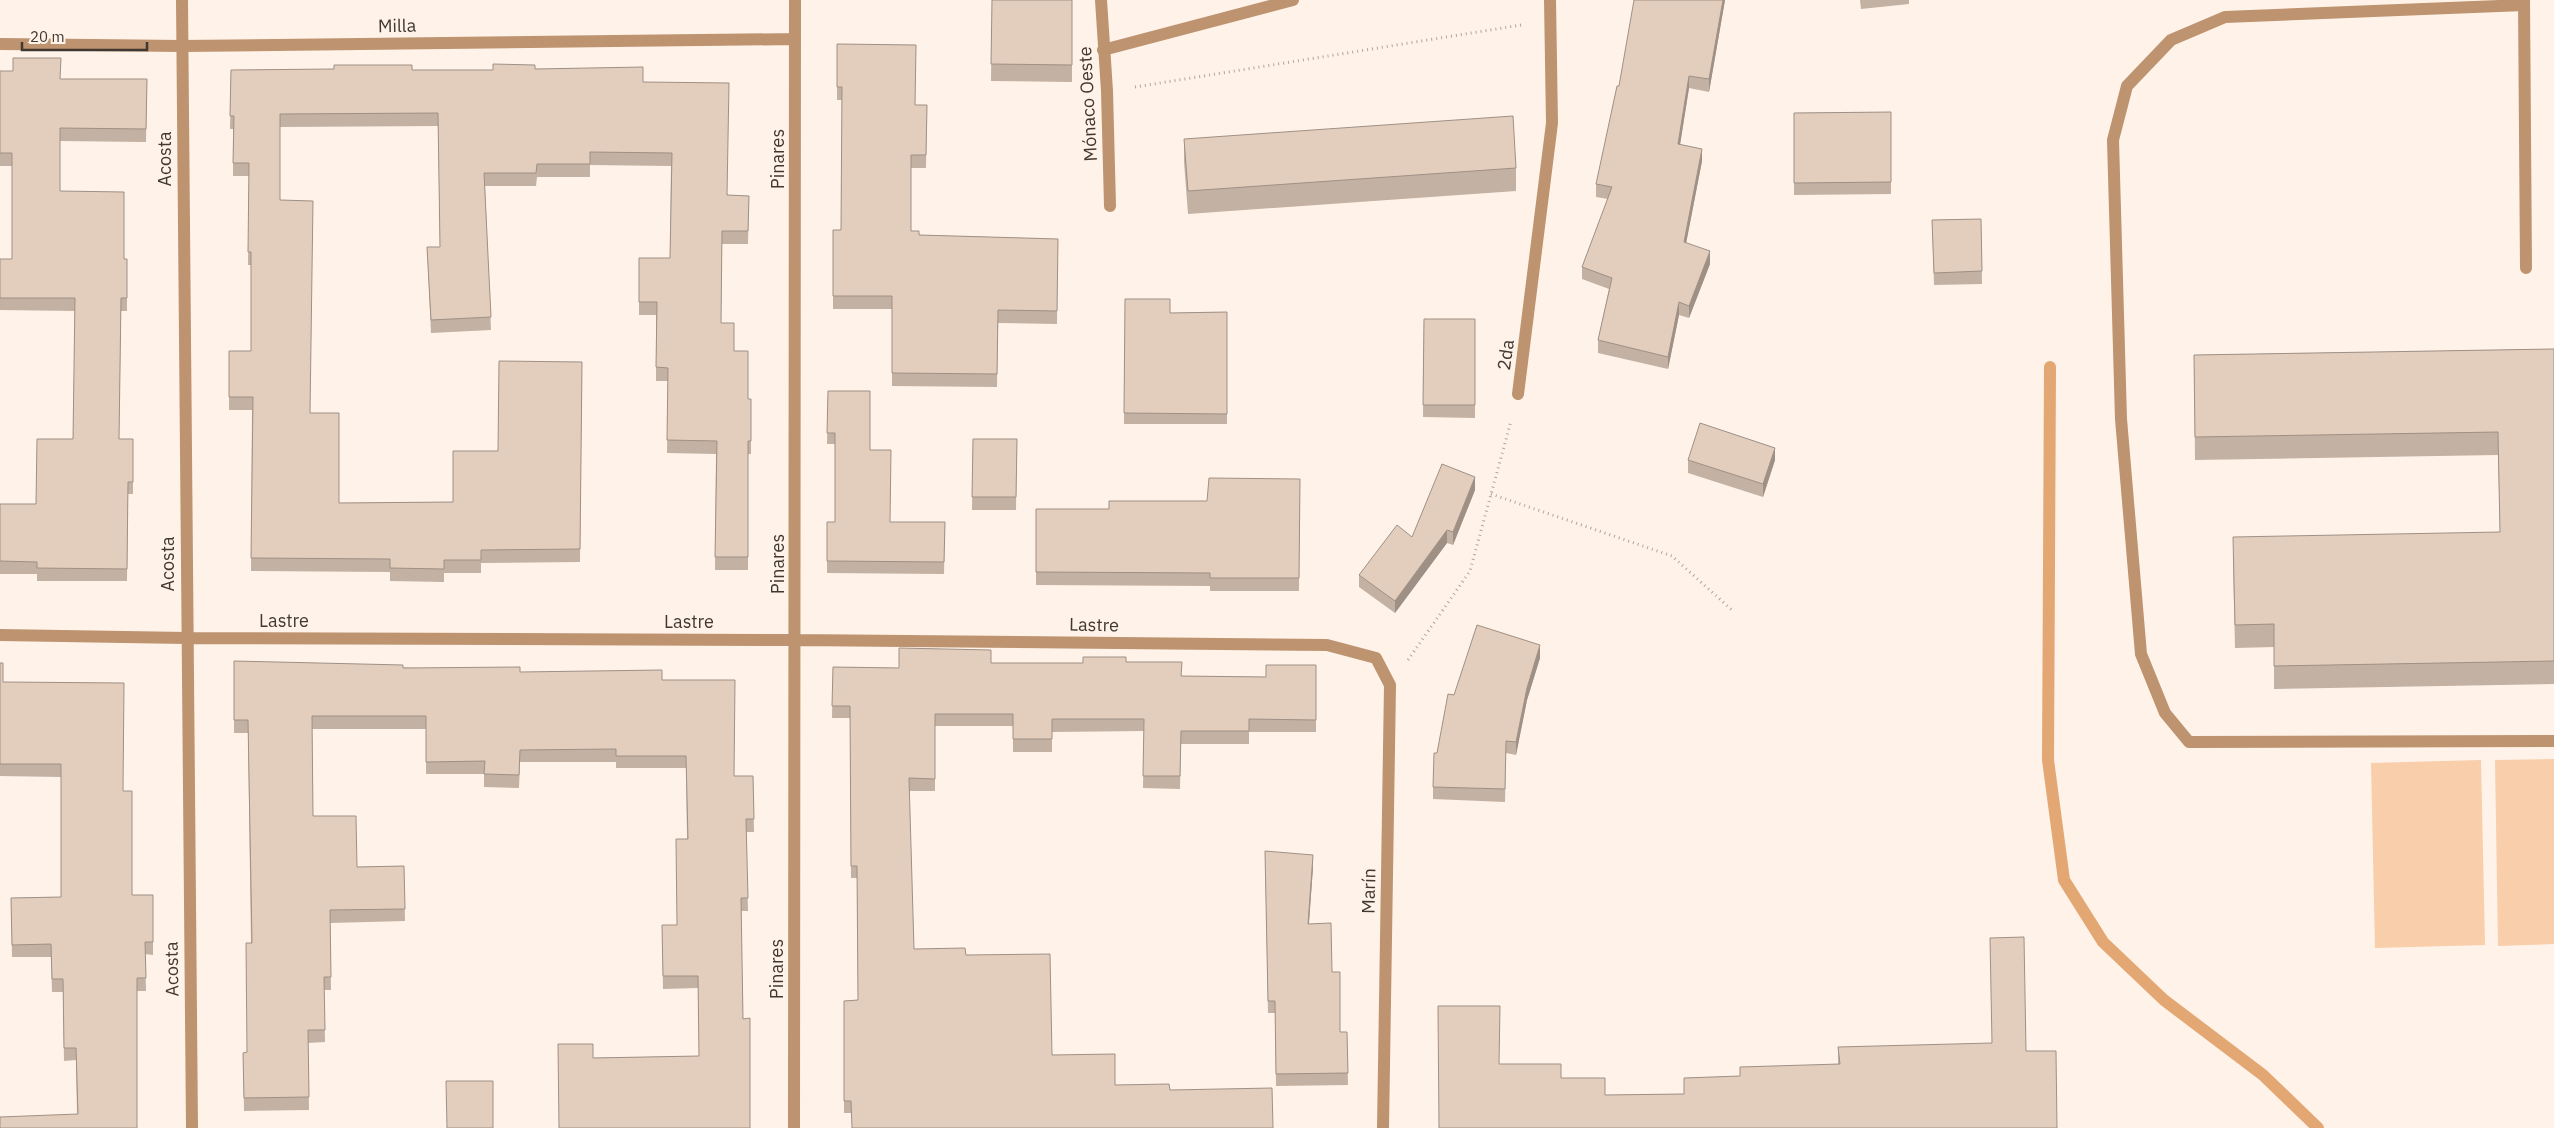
<svg xmlns="http://www.w3.org/2000/svg" width="2554" height="1128" font-family="'IBM Plex Sans',sans-serif">
<rect width="100%" height="100%" fill="#fff2e8"/>
<!-- green -->
<path fill="#f8ceab" d="M 2554,759 L 2554,944 L 2498,946 L 2495,760 Z
M 2481,760 L 2485,945 L 2375,948 L 2371,763 Z"/>
<g fill="none" stroke-linecap="round" stroke-linejoin="round">
<!-- stream -->
<path stroke="#e3a774" stroke-width="12" d="M 2050,367 L 2048,760 L 2064,880 L 2103,942 L 2164,1000 L 2263,1075 L 2318,1128"/>
<!-- path -->
<path stroke="#b1a69d" stroke-width="3" stroke-dasharray="1 4" stroke-linecap="butt" d="M 1135,87 L 1521,25
M 1491,494 L 1672,556 L 1733,611
M 1408,660 L 1470,571 L 1511,421"/>
<!-- minor -->
<path stroke="#bd9370" stroke-width="12" d="M 182,0 L 192,1128
M 1101,0 L 1107,91 L 1110,206
M 2524,0 L 2526,268
M 2524,5 L 2225,17 L 2171,40 L 2127,86 L 2113,140 L 2121,419 L 2141,654 L 2165,713 L 2189,742 L 2554,741
M 0,44 L 182,46 L 795,39
M 1103,50 L 1293,0
M 1518,394 L 1552,123 L 1550,0
M 0,635 L 186,638 L 795,640 L 1327,645 L 1376,658 L 1390,685 L 1383,1128
M 794,1128 L 795,0"/>
</g>
<!-- wall -->
<path fill="#c3b1a3" d="M 992,0 L 1072,0 L 1072,82 L 991,81 Z
M 1725,0 L 1709,92 L 1689,88 L 1680,145 L 1702,161 L 1686,243 L 1710,264 L 1689,318 L 1679,315 L 1668,369 L 1598,353 L 1598,340 L 1609,289 L 1582,279 L 1582,267 L 1608,199 L 1596,197 L 1596,184 Z
M 1860,0 L 1909,0 L 1909,4 L 1861,9 Z
M 837,44 L 915,105 L 927,105 L 926,168 L 911,168 L 911,231 L 919,235 L 1058,239 L 1057,324 L 998,323 L 997,387 L 892,386 L 892,309 L 833,309 L 833,230 L 841,230 L 842,100 L 837,100 Z
M 535,69 L 643,82 L 728,195 L 749,196 L 748,244 L 722,244 L 721,323 L 734,351 L 751,412 L 751,454 L 748,454 L 748,570 L 715,570 L 716,454 L 667,453 L 668,381 L 656,381 L 656,315 L 639,315 L 639,258 L 670,258 L 671,166 L 590,165 L 590,177 L 537,177 L 536,186 L 485,186 L 491,330 L 431,333 L 427,247 L 440,247 L 438,126 L 280,127 L 280,200 L 310,413 L 339,503 L 453,502 L 498,451 L 582,362 L 580,562 L 481,563 L 481,573 L 444,573 L 444,582 L 390,581 L 390,572 L 251,571 L 252,410 L 229,410 L 229,351 L 251,351 L 251,265 L 248,265 L 249,176 L 233,176 L 233,129 L 230,129 L 231,70 L 493,70 Z
M 0,71 L 60,79 L 147,79 L 146,142 L 60,141 L 60,191 L 124,259 L 127,259 L 127,311 L 121,311 L 119,439 L 133,439 L 133,494 L 128,494 L 127,581 L 37,581 L 37,574 L 0,574 L 0,504 L 36,504 L 73,439 L 75,311 L 0,310 L 0,259 L 12,259 L 12,166 L 0,166 Z
M 1891,112 L 1891,194 L 1794,195 L 1794,113 Z
M 1184,139 L 1516,168 L 1516,191 L 1188,214 L 1184,162 Z
M 1981,219 L 1982,284 L 1934,285 L 1932,220 Z
M 1125,299 L 1170,313 L 1227,312 L 1227,424 L 1124,424 Z
M 1424,319 L 1475,319 L 1475,418 L 1423,417 Z
M 2554,349 L 2554,684 L 2274,689 L 2274,647 L 2235,648 L 2233,560 L 2500,532 L 2498,455 L 2195,460 L 2194,355 Z
M 828,391 L 890,522 L 945,522 L 944,574 L 827,573 L 827,522 L 835,522 L 835,444 L 827,444 Z
M 973,439 L 1017,439 L 1016,510 L 972,510 Z
M 1688,460 L 1775,460 L 1763,497 L 1688,473 Z
M 1300,479 L 1299,591 L 1210,591 L 1210,586 L 1036,585 L 1036,509 L 1109,509 L 1207,501 Z
M 1475,490 L 1453,545 L 1447,543 L 1395,613 L 1359,587 L 1359,575 L 1412,537 Z
M 1540,658 L 1527,700 L 1516,755 L 1506,753 L 1505,802 L 1433,799 L 1433,787 L 1437,753 L 1454,695 Z
M 234,661 L 520,672 L 662,680 L 734,776 L 753,776 L 754,832 L 746,832 L 748,911 L 741,911 L 743,1019 L 750,1128 L 593,1058 L 699,1056 L 698,988 L 663,989 L 662,925 L 677,925 L 687,839 L 686,768 L 616,768 L 616,762 L 520,762 L 519,788 L 484,787 L 484,774 L 426,774 L 426,729 L 312,729 L 313,816 L 357,867 L 404,866 L 405,921 L 330,923 L 331,990 L 324,990 L 325,1042 L 308,1043 L 309,1110 L 244,1111 L 243,1053 L 247,1052 L 251,943 L 248,733 L 234,733 Z
M 1126,662 L 1182,676 L 1266,677 L 1316,665 L 1316,732 L 1249,732 L 1249,744 L 1181,744 L 1180,789 L 1143,788 L 1144,731 L 1052,732 L 1052,752 L 1013,752 L 1013,726 L 935,726 L 935,791 L 909,791 L 851,1113 L 844,1113 L 844,1001 L 858,1000 L 857,878 L 851,878 L 850,718 L 832,718 L 833,667 L 899,668 L 991,663 L 1083,663 Z
M 0,663 L 3,682 L 123,791 L 132,895 L 153,895 L 153,955 L 145,954 L 146,991 L 137,991 L 77,1114 L 76,1060 L 64,1061 L 63,992 L 52,992 L 51,957 L 12,957 L 11,898 L 61,897 L 61,777 L 0,776 Z
M 1265,851 L 1313,867 L 1309,924 L 1332,972 L 1340,1032 L 1347,1032 L 1348,1085 L 1276,1086 L 1275,1013 L 1268,1013 Z
M 1838,1047 L 2026,1051 L 1439,1128 L 1499,1064 L 1561,1078 L 1605,1095 L 1684,1094 L 1740,1076 L 1838,1064 Z"/>
<!-- shaded-wall -->
<path fill="#9f9085" d="M 1723,0 L 1725,0 L 1709,92 L 1709,79 Z
M 1689,76 L 1689,88 L 1678,157 L 1678,144 Z
M 1702,149 L 1702,161 L 1684,254 L 1684,242 Z
M 1710,251 L 1710,264 L 1689,318 L 1689,306 Z
M 1679,302 L 1679,315 L 1668,369 L 1668,357 Z
M 1775,448 L 1775,460 L 1763,497 L 1763,484 Z
M 1475,477 L 1475,490 L 1453,545 L 1453,532 Z
M 1447,530 L 1447,543 L 1395,613 L 1395,601 Z
M 1540,645 L 1540,658 L 1527,700 L 1516,755 L 1516,742 L 1527,688 Z
M 1313,855 L 1313,867 L 1308,935 L 1308,924 Z"/>
<!-- building -->
<path fill="#e3cebe" stroke="#9f9085" d="M 992,0 L 1072,0 L 1072,65 L 991,64 Z
M 1634,0 L 1723,0 L 1709,79 L 1689,76 L 1678,144 L 1702,149 L 1684,242 L 1710,251 L 1689,306 L 1679,302 L 1668,357 L 1598,340 L 1612,278 L 1582,267 L 1612,187 L 1596,184 L 1617,86 L 1619,86 Z
M 837,44 L 916,45 L 915,105 L 927,105 L 926,155 L 911,155 L 911,231 L 919,231 L 919,235 L 1058,239 L 1057,311 L 998,310 L 997,374 L 892,373 L 892,296 L 833,296 L 833,230 L 841,230 L 842,87 L 837,87 Z
M 13,58 L 61,58 L 60,79 L 147,79 L 146,129 L 60,128 L 60,191 L 124,192 L 124,259 L 127,259 L 127,298 L 121,298 L 119,439 L 133,439 L 133,482 L 128,482 L 127,569 L 37,568 L 37,562 L 0,561 L 0,504 L 36,504 L 37,439 L 73,439 L 75,298 L 0,298 L 0,259 L 12,259 L 12,153 L 0,153 L 0,71 L 13,71 Z
M 493,64 L 535,65 L 535,69 L 643,67 L 643,82 L 729,83 L 727,195 L 749,196 L 748,231 L 722,231 L 721,323 L 734,323 L 734,351 L 748,351 L 748,399 L 751,399 L 751,441 L 748,441 L 748,557 L 715,557 L 717,441 L 667,440 L 668,368 L 656,367 L 657,302 L 639,302 L 639,258 L 670,258 L 672,153 L 590,152 L 590,164 L 537,164 L 536,173 L 484,173 L 491,317 L 431,320 L 427,247 L 440,247 L 438,113 L 280,114 L 280,200 L 313,201 L 310,413 L 339,413 L 339,503 L 453,502 L 453,451 L 498,451 L 499,361 L 582,362 L 580,549 L 481,550 L 481,560 L 444,560 L 444,569 L 390,568 L 390,559 L 251,558 L 253,397 L 229,397 L 229,351 L 251,351 L 251,252 L 248,252 L 249,163 L 233,163 L 234,116 L 230,116 L 231,70 L 334,69 L 334,65 L 412,65 L 412,70 L 493,70 Z
M 1891,112 L 1891,182 L 1794,183 L 1794,113 Z
M 1513,116 L 1516,168 L 1188,191 L 1184,139 Z
M 1981,219 L 1982,271 L 1934,273 L 1932,220 Z
M 1125,299 L 1170,299 L 1170,313 L 1227,312 L 1227,414 L 1124,413 Z
M 1424,319 L 1475,319 L 1475,405 L 1423,405 Z
M 2554,349 L 2554,661 L 2274,666 L 2274,624 L 2235,625 L 2233,537 L 2500,532 L 2498,432 L 2195,437 L 2194,355 Z
M 828,391 L 870,391 L 870,450 L 891,450 L 890,522 L 945,522 L 944,562 L 827,561 L 827,522 L 835,522 L 835,433 L 827,433 Z
M 1700,423 L 1775,448 L 1763,484 L 1688,460 Z
M 973,439 L 1017,439 L 1016,497 L 972,497 Z
M 1442,464 L 1475,477 L 1453,532 L 1447,530 L 1395,601 L 1359,575 L 1397,525 L 1412,537 Z
M 1209,478 L 1300,479 L 1299,578 L 1210,578 L 1210,573 L 1036,572 L 1036,509 L 1109,509 L 1109,501 L 1207,501 Z
M 1477,625 L 1540,645 L 1527,688 L 1516,742 L 1506,741 L 1505,789 L 1433,787 L 1434,753 L 1437,753 L 1448,694 L 1454,695 Z
M 899,648 L 991,650 L 991,663 L 1083,663 L 1083,657 L 1126,657 L 1126,662 L 1182,662 L 1181,676 L 1266,677 L 1266,665 L 1316,665 L 1316,720 L 1249,719 L 1249,731 L 1181,731 L 1180,776 L 1143,776 L 1144,719 L 1052,719 L 1052,739 L 1013,739 L 1013,714 L 935,714 L 935,779 L 909,778 L 914,949 L 965,948 L 966,955 L 1050,954 L 1052,1055 L 1115,1054 L 1115,1085 L 1169,1084 L 1170,1090 L 1272,1088 L 1273,1128 L 852,1128 L 851,1101 L 844,1101 L 844,1001 L 858,1000 L 857,866 L 851,866 L 850,706 L 832,706 L 833,667 L 899,668 Z
M 234,661 L 403,665 L 403,668 L 520,667 L 520,672 L 662,670 L 662,680 L 735,680 L 734,776 L 753,776 L 754,819 L 746,819 L 748,898 L 741,898 L 743,1019 L 750,1018 L 750,1128 L 559,1128 L 558,1044 L 593,1044 L 593,1058 L 699,1056 L 698,976 L 663,976 L 662,925 L 677,925 L 676,839 L 688,839 L 686,756 L 616,756 L 616,749 L 520,750 L 519,775 L 484,774 L 485,761 L 426,762 L 426,716 L 312,716 L 313,816 L 356,816 L 357,867 L 404,866 L 405,909 L 330,910 L 331,977 L 324,977 L 325,1030 L 308,1030 L 309,1097 L 244,1098 L 243,1053 L 247,1052 L 246,943 L 252,943 L 248,720 L 234,720 Z
M 0,663 L 3,663 L 3,682 L 124,683 L 123,791 L 132,791 L 132,895 L 153,895 L 153,942 L 145,942 L 146,978 L 137,978 L 137,1128 L 0,1128 L 0,1117 L 78,1114 L 76,1048 L 64,1048 L 63,979 L 52,979 L 51,944 L 12,945 L 11,898 L 61,897 L 61,764 L 0,764 Z
M 1265,851 L 1313,855 L 1308,924 L 1331,923 L 1332,972 L 1340,972 L 1340,1032 L 1347,1032 L 1348,1073 L 1276,1074 L 1275,1001 L 1268,1001 Z
M 2024,937 L 2026,1051 L 2056,1051 L 2057,1128 L 1439,1128 L 1438,1006 L 1500,1006 L 1499,1064 L 1561,1064 L 1561,1078 L 1605,1078 L 1605,1095 L 1684,1094 L 1684,1078 L 1740,1076 L 1740,1067 L 1840,1064 L 1838,1047 L 1992,1043 L 1990,938 Z
M 446,1081 L 493,1081 L 493,1128 L 447,1128 Z"/>
<g text-anchor="middle" stroke-width="4" stroke-linejoin="round" paint-order="stroke">
<!-- street labels -->
<g font-size="18" fill="#403831" stroke="#fff2e8">
<text transform="translate(397 26) rotate(-1)" y="6">Milla</text>
<text transform="translate(1088 104) rotate(-93)" y="6">Mónaco Oeste</text>
<text transform="translate(165 159) rotate(-90)" y="6">Acosta</text>
<text transform="translate(778 159) rotate(-90)" y="6">Pinares</text>
<text transform="translate(1506 355) rotate(-82)" y="6">2da</text>
<text transform="translate(168 564) rotate(-90)" y="6">Acosta</text>
<text transform="translate(778 564) rotate(-90)" y="6">Pinares</text>
<text x="284" y="627">Lastre</text>
<text x="689" y="628">Lastre</text>
<text transform="translate(1094 625) rotate(1)" y="6">Lastre</text>
<text transform="translate(1369 891) rotate(-89)" y="6">Marín</text>
<text transform="translate(172 969) rotate(-91)" y="6">Acosta</text>
<text transform="translate(777 969) rotate(-90)" y="6">Pinares</text>
</g>
</g>
<!-- scale -->
<path d="M22 42v8h125v-8" fill="none" stroke="#403831" stroke-width="2.5"/>
<text x="30" y="42" font-size="15" fill="#403831" stroke="#fff2e8" stroke-width="4" paint-order="stroke">20 m</text>
</svg>
